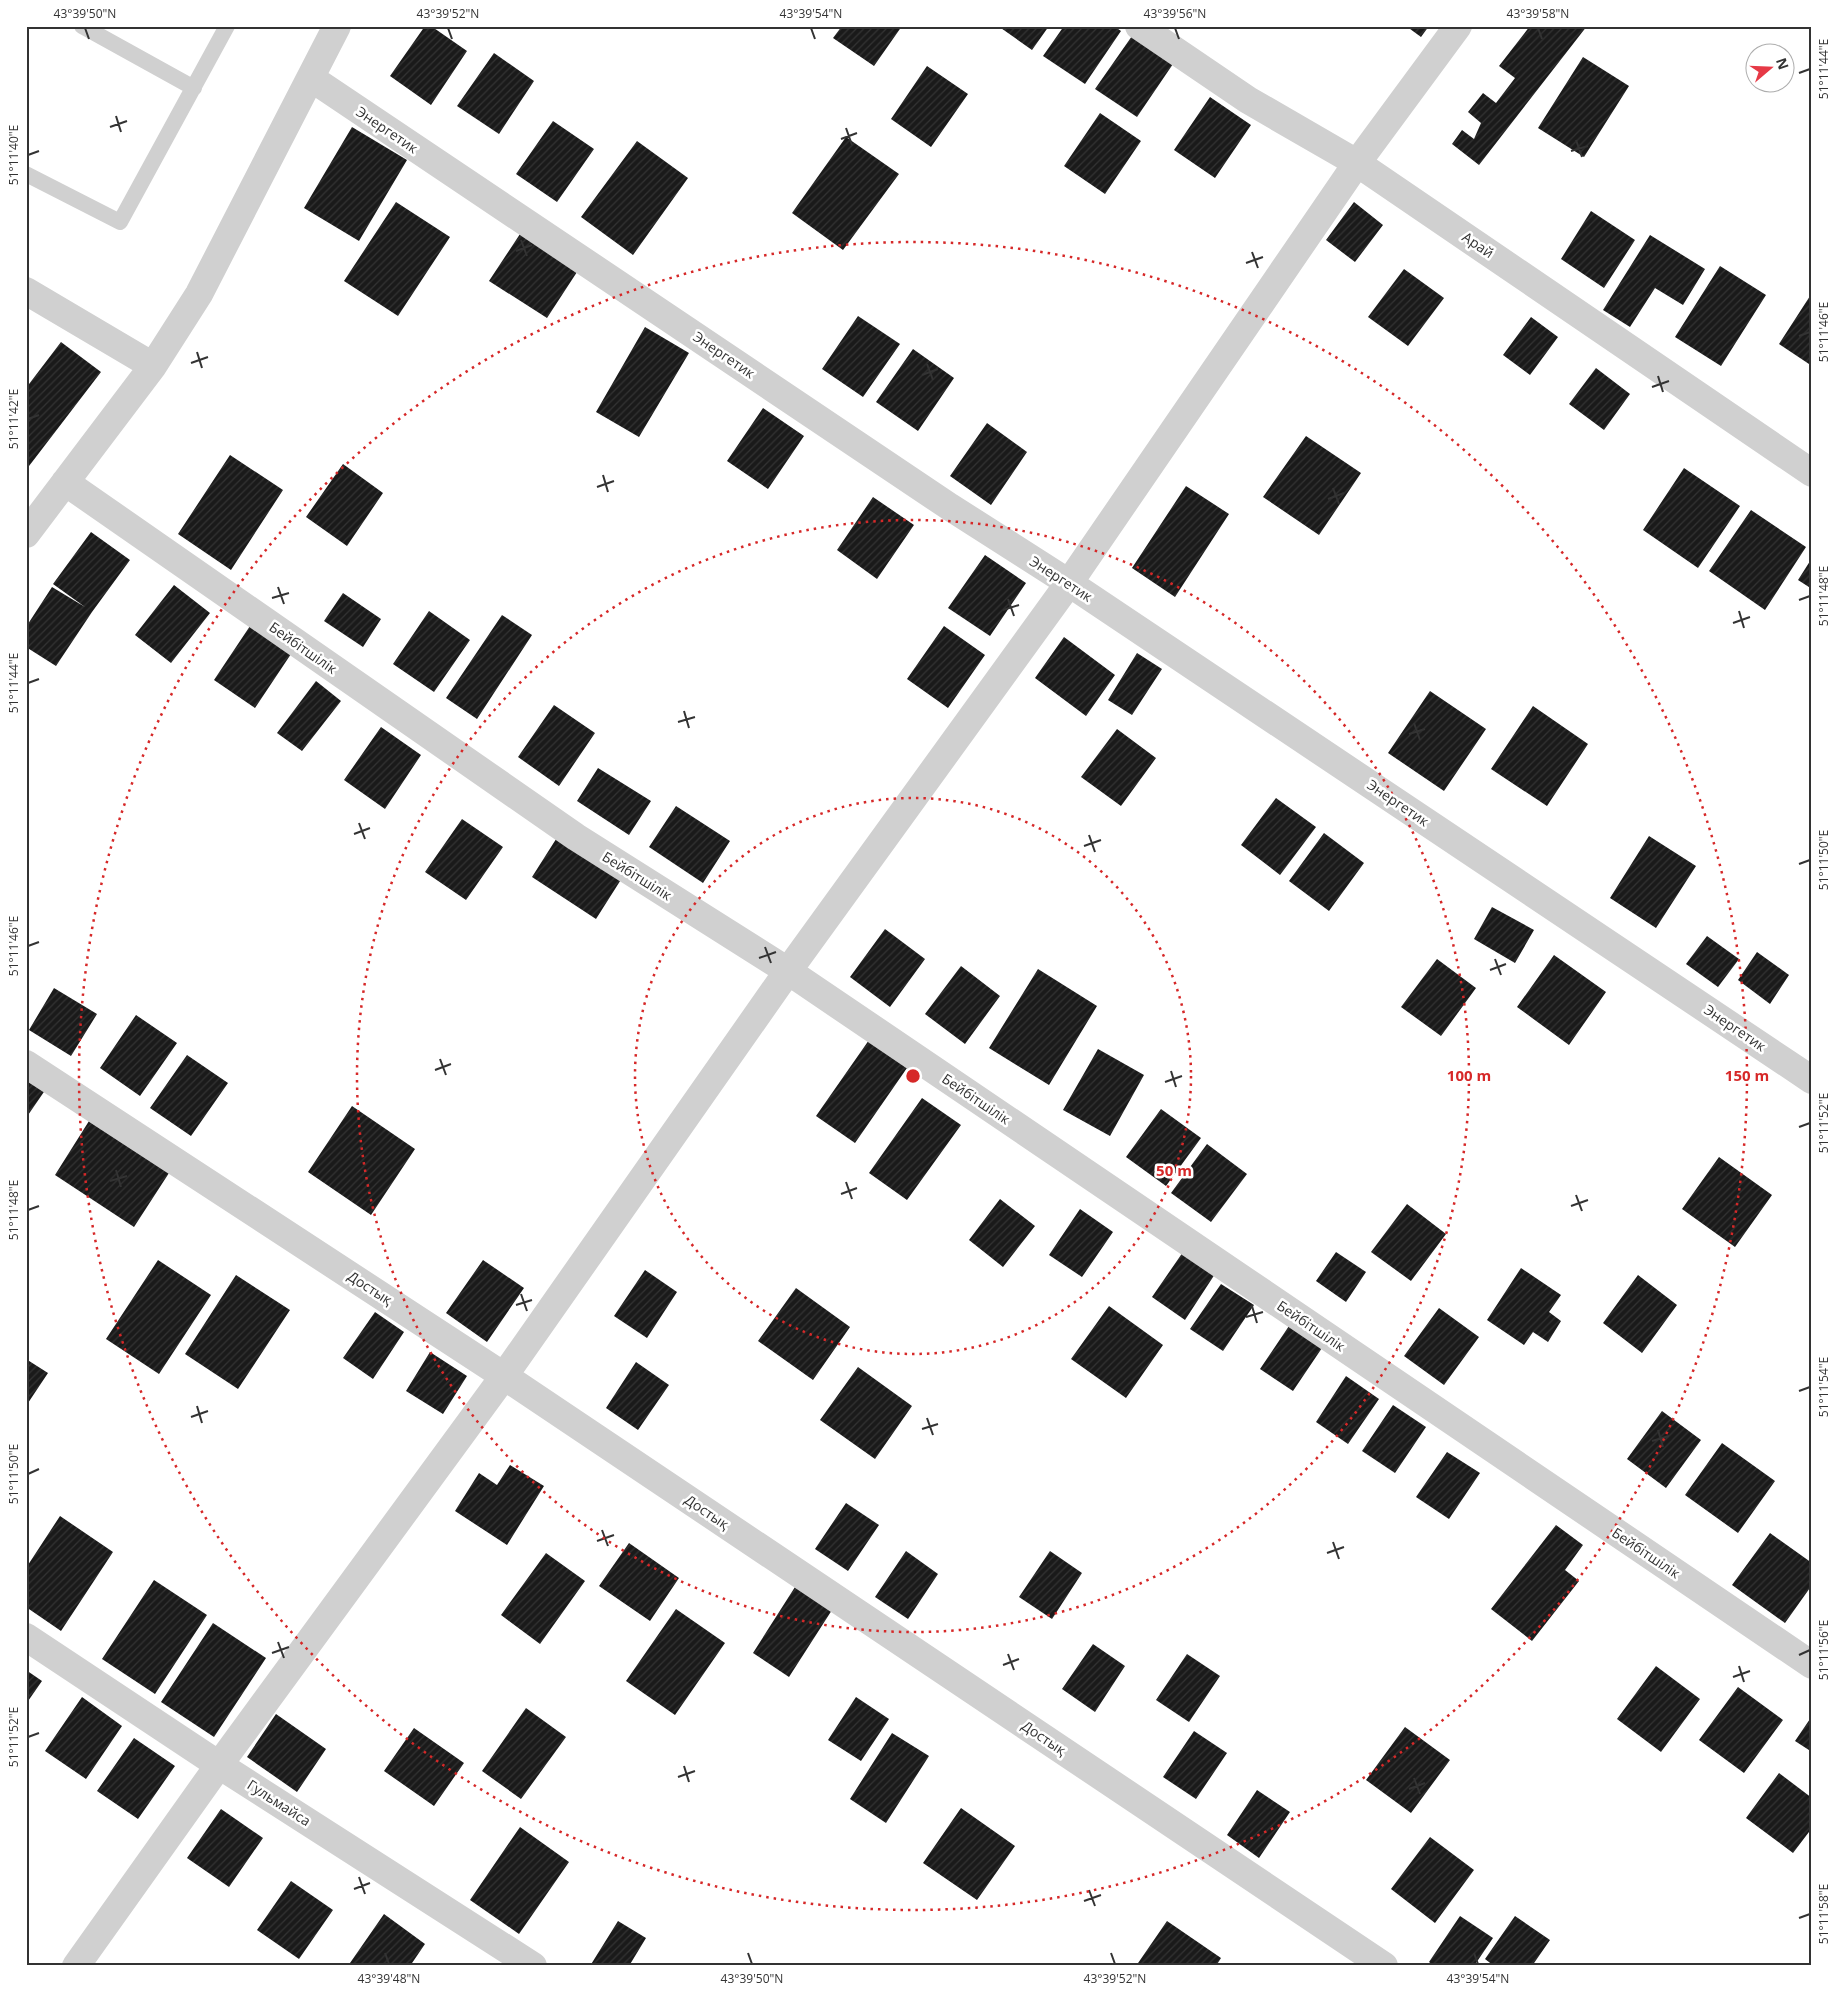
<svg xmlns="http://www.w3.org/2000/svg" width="1838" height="1992" font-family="'Open Sans',sans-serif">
<defs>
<pattern id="building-hatch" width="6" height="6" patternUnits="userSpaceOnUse" patternTransform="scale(1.25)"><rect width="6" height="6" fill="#1a1a1a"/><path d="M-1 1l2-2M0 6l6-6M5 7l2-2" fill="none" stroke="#333"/></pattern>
</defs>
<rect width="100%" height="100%" fill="#fff"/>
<!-- building -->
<path fill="url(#building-hatch)" d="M 425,26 L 431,26 L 467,51 L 431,105 L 390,76 Z
M 842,26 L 902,26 L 874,66 L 833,38 Z
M 998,26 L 1049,26 L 1032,50 Z
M 1064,26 L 1114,26 L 1121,31 L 1085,84 L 1043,56 Z
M 1406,26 L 1429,26 L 1421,37 Z
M 1530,26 L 1587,26 L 1479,165 L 1452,144 L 1462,130 L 1474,139 L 1481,123 L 1468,112 L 1483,93 L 1496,103 L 1515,78 L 1499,66 Z
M 1132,36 L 1173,64 L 1137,117 L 1095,89 Z
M 494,53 L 534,81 L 499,134 L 457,106 Z
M 1583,57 L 1629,86 L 1584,157 L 1538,128 Z
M 927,66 L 968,94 L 931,147 L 891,119 Z
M 1210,97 L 1251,125 L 1215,178 L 1174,150 Z
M 1100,113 L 1141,141 L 1105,194 L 1064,166 Z
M 553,121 L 594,149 L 557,202 L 516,174 Z
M 352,127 L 407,160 L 359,241 L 304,208 Z
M 846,137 L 899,174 L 843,250 L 792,213 Z
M 637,141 L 688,178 L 633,255 L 581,217 Z
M 396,202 L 450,237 L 398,316 L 344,281 Z
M 1354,202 L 1383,225 L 1355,262 L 1326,240 Z
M 1591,211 L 1635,240 L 1604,288 L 1561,259 Z
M 520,234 L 577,272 L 547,318 L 489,281 Z
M 1650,235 L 1705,269 L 1683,305 L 1655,288 L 1630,327 L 1603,310 Z
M 1720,266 L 1766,295 L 1721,366 L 1675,337 Z
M 1404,269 L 1444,298 L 1408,346 L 1368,317 Z
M 1810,296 L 1812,298 L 1812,366 L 1779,344 Z
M 858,316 L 900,344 L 863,397 L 822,369 Z
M 1531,317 L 1558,337 L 1530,375 L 1503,355 Z
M 645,327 L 689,353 L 639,437 L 596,412 Z
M 61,342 L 101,372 L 26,470 L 26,388 Z
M 913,349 L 954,378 L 918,431 L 876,402 Z
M 1596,368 L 1630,394 L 1604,430 L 1569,404 Z
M 763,408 L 804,436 L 768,489 L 727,461 Z
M 987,423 L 1027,452 L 991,505 L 950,476 Z
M 1306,436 L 1361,473 L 1319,535 L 1263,497 Z
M 230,455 L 283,490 L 231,570 L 178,534 Z
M 343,464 L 383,493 L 347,546 L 306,517 Z
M 1684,468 L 1740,506 L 1698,568 L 1643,530 Z
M 1186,486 L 1229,514 L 1175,597 L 1132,568 Z
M 873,497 L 914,525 L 877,579 L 837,550 Z
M 1751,510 L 1806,547 L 1765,610 L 1709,571 Z
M 91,532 L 130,560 L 92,612 L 56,666 L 26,647 L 26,627 L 52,587 L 85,607 L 53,584 Z
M 985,555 L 1026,583 L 990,636 L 948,608 Z
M 1812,558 L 1812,589 L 1798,580 Z
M 174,585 L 210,613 L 171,663 L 135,635 Z
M 343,593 L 381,619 L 363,647 L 324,621 Z
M 429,611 L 470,640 L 434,692 L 393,664 Z
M 502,615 L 532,635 L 477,719 L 446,698 Z
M 250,626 L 291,654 L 255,708 L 214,680 Z
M 944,626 L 985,655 L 948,708 L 907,679 Z
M 1064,637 L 1115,675 L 1086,716 L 1035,678 Z
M 1137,653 L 1162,669 L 1132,715 L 1108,700 Z
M 316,681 L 341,701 L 302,751 L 277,733 Z
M 1430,691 L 1486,729 L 1444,791 L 1388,753 Z
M 554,705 L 595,733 L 559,786 L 518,757 Z
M 1533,706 L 1588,744 L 1547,806 L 1491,769 Z
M 381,727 L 421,755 L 385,809 L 344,780 Z
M 1117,729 L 1156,758 L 1121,806 L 1081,777 Z
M 598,768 L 651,801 L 629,835 L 577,801 Z
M 1276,798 L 1316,827 L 1280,875 L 1241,845 Z
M 676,806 L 730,841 L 703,883 L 649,847 Z
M 462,819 L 503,847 L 466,900 L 425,872 Z
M 1324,833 L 1364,863 L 1329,911 L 1289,881 Z
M 558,836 L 622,878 L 596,919 L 532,877 Z
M 1649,836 L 1696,866 L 1656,928 L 1610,898 Z
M 1492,907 L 1534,930 L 1515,963 L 1474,939 Z
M 885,929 L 925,959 L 890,1007 L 850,977 Z
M 1707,936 L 1739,959 L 1718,987 L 1686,964 Z
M 1757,952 L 1789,975 L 1770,1004 L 1738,980 Z
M 1554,955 L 1606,992 L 1569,1045 L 1517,1007 Z
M 1437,959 L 1476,988 L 1441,1036 L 1401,1007 Z
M 961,966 L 1000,996 L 965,1044 L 925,1014 Z
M 1038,969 L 1097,1006 L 1049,1085 L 989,1048 Z
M 54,988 L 97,1014 L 71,1056 L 29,1030 Z
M 136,1015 L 177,1043 L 140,1096 L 100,1068 Z
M 869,1040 L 907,1068 L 855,1143 L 816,1116 Z
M 1098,1049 L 1144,1075 L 1110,1136 L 1063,1110 Z
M 187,1055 L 228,1083 L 191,1136 L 150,1108 Z
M 26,1071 L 48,1086 L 26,1118 Z
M 922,1098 L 961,1125 L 907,1200 L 869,1173 Z
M 352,1106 L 415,1149 L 371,1215 L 308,1172 Z
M 1161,1109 L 1201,1138 L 1166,1186 L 1126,1157 Z
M 89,1121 L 169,1173 L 134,1227 L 55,1175 Z
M 1207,1144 L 1247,1174 L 1211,1222 L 1171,1193 Z
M 1719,1157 L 1772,1195 L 1735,1247 L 1682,1209 Z
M 1000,1199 L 1035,1226 L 1003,1267 L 969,1240 Z
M 1407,1204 L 1446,1234 L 1411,1281 L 1371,1252 Z
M 1080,1209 L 1113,1232 L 1082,1277 L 1049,1255 Z
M 1183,1252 L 1215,1274 L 1185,1320 L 1152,1297 Z
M 1336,1252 L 1366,1272 L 1346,1302 L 1316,1281 Z
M 158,1260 L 211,1295 L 159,1374 L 106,1339 Z
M 483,1260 L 524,1288 L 487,1342 L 446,1313 Z
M 1521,1268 L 1561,1295 L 1549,1312 L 1561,1321 L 1548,1342 L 1533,1332 L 1524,1345 L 1487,1320 Z
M 645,1270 L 677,1292 L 647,1338 L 614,1316 Z
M 236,1275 L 290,1310 L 238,1389 L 185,1354 Z
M 1638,1275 L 1677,1305 L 1642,1353 L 1603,1323 Z
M 1221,1284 L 1254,1305 L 1223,1351 L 1190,1329 Z
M 796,1288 L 850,1327 L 813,1380 L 758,1341 Z
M 1109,1306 L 1163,1345 L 1126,1398 L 1071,1359 Z
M 1439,1308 L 1479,1337 L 1444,1385 L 1404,1356 Z
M 375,1312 L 404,1332 L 373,1379 L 343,1358 Z
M 1291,1323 L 1324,1345 L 1293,1391 L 1260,1369 Z
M 430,1352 L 467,1376 L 443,1414 L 406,1391 Z
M 26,1359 L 48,1373 L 26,1406 Z
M 636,1362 L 669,1385 L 638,1430 L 606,1408 Z
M 858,1367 L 912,1406 L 875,1459 L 820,1420 Z
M 1346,1376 L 1379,1399 L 1348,1444 L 1316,1422 Z
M 1393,1405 L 1426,1427 L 1395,1473 L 1362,1451 Z
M 1662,1411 L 1701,1440 L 1666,1488 L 1627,1459 Z
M 1722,1443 L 1775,1481 L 1738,1533 L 1685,1495 Z
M 1447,1452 L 1480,1473 L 1449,1519 L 1416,1497 Z
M 510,1465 L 544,1486 L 507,1545 L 455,1511 L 479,1473 L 497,1485 Z
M 846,1503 L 879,1525 L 848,1571 L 815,1549 Z
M 60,1516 L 113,1552 L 61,1631 L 26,1607 L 26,1568 Z
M 1556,1525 L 1583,1545 L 1565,1570 L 1579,1581 L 1532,1641 L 1491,1609 Z
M 1770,1533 L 1812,1563 L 1812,1585 L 1785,1623 L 1732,1585 Z
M 629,1543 L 679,1578 L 650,1621 L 599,1586 Z
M 906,1551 L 938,1574 L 908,1619 L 875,1597 Z
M 1050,1551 L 1082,1573 L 1052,1619 L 1019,1597 Z
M 546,1553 L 585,1581 L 540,1644 L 501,1615 Z
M 154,1580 L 207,1615 L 155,1694 L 102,1659 Z
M 795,1587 L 832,1610 L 789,1677 L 753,1653 Z
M 676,1609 L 725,1643 L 675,1715 L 626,1681 Z
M 213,1623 L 266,1658 L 214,1737 L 161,1702 Z
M 1093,1644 L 1125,1666 L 1095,1712 L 1062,1689 Z
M 1187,1654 L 1220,1676 L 1189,1722 L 1156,1700 Z
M 1656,1666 L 1700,1699 L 1661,1752 L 1617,1719 Z
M 26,1670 L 42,1681 L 26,1704 Z
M 1738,1687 L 1783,1720 L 1744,1773 L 1699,1740 Z
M 82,1697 L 122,1726 L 86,1779 L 45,1751 Z
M 856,1697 L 889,1719 L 861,1761 L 828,1740 Z
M 526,1708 L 566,1737 L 521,1799 L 482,1771 Z
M 276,1714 L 326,1749 L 297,1792 L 247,1757 Z
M 1812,1716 L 1812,1752 L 1795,1741 Z
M 1405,1727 L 1450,1760 L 1411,1813 L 1366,1780 Z
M 414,1728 L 464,1763 L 434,1806 L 384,1771 Z
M 1194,1731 L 1227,1753 L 1196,1799 L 1163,1777 Z
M 892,1733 L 929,1756 L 886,1823 L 850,1799 Z
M 134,1738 L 175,1766 L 138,1819 L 97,1791 Z
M 1779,1773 L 1812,1798 L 1812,1828 L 1793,1853 L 1746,1818 Z
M 1257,1790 L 1290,1812 L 1259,1858 L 1227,1835 Z
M 961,1808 L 1015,1846 L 977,1900 L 923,1863 Z
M 221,1809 L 263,1838 L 229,1887 L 187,1858 Z
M 520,1827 L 569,1862 L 519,1934 L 470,1900 Z
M 1430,1837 L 1474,1870 L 1435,1923 L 1391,1889 Z
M 291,1881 L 333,1910 L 299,1959 L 257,1930 Z
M 384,1914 L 425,1944 L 410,1966 L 353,1966 L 350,1963 Z
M 1460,1916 L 1493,1938 L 1474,1966 L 1434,1966 L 1429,1962 Z
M 1515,1916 L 1550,1940 L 1532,1966 L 1494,1966 L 1485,1959 Z
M 618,1921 L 646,1938 L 629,1966 L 590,1966 Z
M 1167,1921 L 1221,1958 L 1216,1966 L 1136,1966 Z"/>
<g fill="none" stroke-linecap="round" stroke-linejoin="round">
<!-- lane -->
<path stroke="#d0d0d0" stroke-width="16" d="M 82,26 L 194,88
M 26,174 L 120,222 L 227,26"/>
<!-- street -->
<path stroke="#d0d0d0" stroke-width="28" d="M 1139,26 L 1248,100 L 1357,163 L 1812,473
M 311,78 L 950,507 L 1069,583 L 1812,1080
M 26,291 L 153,366
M 65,482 L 576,837 L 788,971 L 1812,1665
M 26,534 L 153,366 L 199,294 L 337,26
M 26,1064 L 504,1376 L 1384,1966
M 26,1637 L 219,1765 L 533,1966
M 76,1966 L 219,1765 L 504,1376 L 788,971 L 1069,583 L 1357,163 L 1458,26"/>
</g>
<!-- ticks -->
<path fill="none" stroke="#333" stroke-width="2" d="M 85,28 L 89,39M 448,28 L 452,39M 811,28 L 815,39M 1175,28 L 1179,39M 1538,28 L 1542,39M 1799,73 L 1810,69M 116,116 L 121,132M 110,127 L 127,121M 846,128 L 852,145M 841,139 L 857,133M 1576,140 L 1582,157M 1571,151 L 1588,146M 28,155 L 39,151M 521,240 L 527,256M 516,251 L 532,245M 1252,252 L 1258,268M 1246,263 L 1263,257M 1799,336 L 1810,332M 197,352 L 202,368M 191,363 L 208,357M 927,364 L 933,380M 922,375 L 938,369M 1658,376 L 1663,392M 1652,387 L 1669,381M 28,419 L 39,415M 603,475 L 608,492M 597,487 L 614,481M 1333,488 L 1339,504M 1328,499 L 1344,493M 278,587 L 284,604M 272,598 L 289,593M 1008,599 L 1014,616M 1799,600 L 1810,596M 1003,610 L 1019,605M 1739,611 L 1744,628M 1733,623 L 1750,617M 28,683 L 39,679M 684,711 L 689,728M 678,722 L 695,717M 1414,723 L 1420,740M 1409,734 L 1425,729M 359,823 L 365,839M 354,834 L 370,828M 1089,835 L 1095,852M 1084,846 L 1101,840M 1799,864 L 1810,860M 28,946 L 39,942M 765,947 L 771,963M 759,958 L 776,952M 1495,959 L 1501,975M 1490,970 L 1506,964M 440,1059 L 446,1075M 435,1070 L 451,1064M 1171,1071 L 1176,1087M 1165,1082 L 1182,1076M 1799,1127 L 1810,1123M 116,1170 L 121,1187M 110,1181 L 127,1176M 846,1182 L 852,1199M 841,1194 L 857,1188M 1576,1195 L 1582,1211M 1571,1206 L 1588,1200M 28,1210 L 39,1206M 521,1294 L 527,1311M 516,1305 L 532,1300M 1252,1306 L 1257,1323M 1246,1317 L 1263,1312M 1799,1391 L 1810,1387M 197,1406 L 202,1423M 191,1417 L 208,1411M 927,1418 L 933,1435M 922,1429 L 938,1424M 1658,1430 L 1663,1447M 1652,1441 L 1669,1436M 28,1474 L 39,1469M 602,1530 L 608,1546M 597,1541 L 614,1535M 1333,1542 L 1339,1559M 1327,1553 L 1344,1547M 278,1642 L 284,1658M 272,1653 L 289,1647M 1008,1654 L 1014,1670M 1799,1655 L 1810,1650M 1003,1665 L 1019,1659M 1739,1666 L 1744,1682M 1733,1677 L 1750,1671M 28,1737 L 39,1733M 684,1766 L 689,1782M 678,1777 L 695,1771M 1414,1778 L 1420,1794M 1409,1789 L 1425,1783M 359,1877 L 365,1894M 354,1889 L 370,1883M 1089,1890 L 1095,1906M 1084,1901 L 1101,1895M 1799,1918 L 1810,1914M 385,1953 L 389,1964M 748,1953 L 752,1964M 1111,1953 L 1115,1964M 1474,1953 L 1478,1964"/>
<!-- distance rings -->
<g fill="none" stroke="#d62828" stroke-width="2.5" stroke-dasharray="2.5 5">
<circle cx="913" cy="1076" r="278"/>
<circle cx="913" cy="1076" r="556"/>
<circle cx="913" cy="1076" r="834"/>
</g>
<g text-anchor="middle" stroke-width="5" stroke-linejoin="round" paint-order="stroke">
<!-- street labels -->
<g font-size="14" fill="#333" stroke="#fff">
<text transform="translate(387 130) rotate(34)" y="5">Энергетик</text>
<text transform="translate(1478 245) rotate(34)" y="5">Арай</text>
<text transform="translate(724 355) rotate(34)" y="5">Энергетик</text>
<text transform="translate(1061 579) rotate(33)" y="5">Энергетик</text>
<text transform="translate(303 648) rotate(35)" y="5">Бейбітшілік</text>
<text transform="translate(1398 803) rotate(34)" y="5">Энергетик</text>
<text transform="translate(637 876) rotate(32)" y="5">Бейбітшілік</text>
<text transform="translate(1735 1028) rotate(34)" y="5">Энергетик</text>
<text transform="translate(976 1099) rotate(34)" y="5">Бейбітшілік</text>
<text transform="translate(370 1288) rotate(33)" y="5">Достық</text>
<text transform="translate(1311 1326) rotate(34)" y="5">Бейбітшілік</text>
<text transform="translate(707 1512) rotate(34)" y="5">Достық</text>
<text transform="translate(1646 1553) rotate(34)" y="5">Бейбітшілік</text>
<text transform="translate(1044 1738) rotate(34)" y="5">Достық</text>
<text transform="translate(279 1803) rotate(33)" y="5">Гульмайса</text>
</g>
</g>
<circle cx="913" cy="1076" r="8" fill="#d62828" stroke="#fff" stroke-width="2.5"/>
<g font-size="15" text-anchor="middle" font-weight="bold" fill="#d62828" stroke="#fff" stroke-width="5" stroke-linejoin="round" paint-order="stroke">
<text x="1469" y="1081">100 m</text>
<text x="1747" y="1081">150 m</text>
<text x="1174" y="1176">50 m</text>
</g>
<!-- border -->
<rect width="1838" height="1992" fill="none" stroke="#ffffff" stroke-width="55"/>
<!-- north arrow -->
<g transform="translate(1770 68) rotate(71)"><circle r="24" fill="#ffffff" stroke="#adadad"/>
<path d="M0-4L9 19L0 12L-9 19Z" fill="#e63946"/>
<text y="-8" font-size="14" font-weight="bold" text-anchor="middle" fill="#333333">N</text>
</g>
<rect x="28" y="28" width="1782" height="1936" fill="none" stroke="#333" stroke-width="2"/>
<g font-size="12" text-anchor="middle" fill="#333">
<text x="85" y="18">43°39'50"N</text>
<text x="448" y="18">43°39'52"N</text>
<text x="811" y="18">43°39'54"N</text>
<text x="1175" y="18">43°39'56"N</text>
<text x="1538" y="18">43°39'58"N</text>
<text transform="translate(1824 69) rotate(-90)" y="4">51°11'44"E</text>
<text transform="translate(14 155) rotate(-90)" y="4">51°11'40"E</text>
<text transform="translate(1824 332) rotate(-90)" y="4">51°11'46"E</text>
<text transform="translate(14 419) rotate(-90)" y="4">51°11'42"E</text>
<text transform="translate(1824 596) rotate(-90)" y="4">51°11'48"E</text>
<text transform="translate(14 683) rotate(-90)" y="4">51°11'44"E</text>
<text transform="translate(1824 860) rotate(-90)" y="4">51°11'50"E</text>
<text transform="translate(14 946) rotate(-90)" y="4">51°11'46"E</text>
<text transform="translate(1824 1123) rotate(-90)" y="4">51°11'52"E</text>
<text transform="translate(14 1210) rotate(-90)" y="4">51°11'48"E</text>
<text transform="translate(1824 1387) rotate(-90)" y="4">51°11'54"E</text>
<text transform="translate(14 1474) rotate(-90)" y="4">51°11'50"E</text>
<text transform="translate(1824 1650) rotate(-90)" y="4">51°11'56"E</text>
<text transform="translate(14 1737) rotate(-90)" y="4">51°11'52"E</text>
<text transform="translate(1824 1914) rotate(-90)" y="4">51°11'58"E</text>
<text x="389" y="1983">43°39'48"N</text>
<text x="752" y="1983">43°39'50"N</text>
<text x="1115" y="1983">43°39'52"N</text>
<text x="1478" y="1983">43°39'54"N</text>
</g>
</svg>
